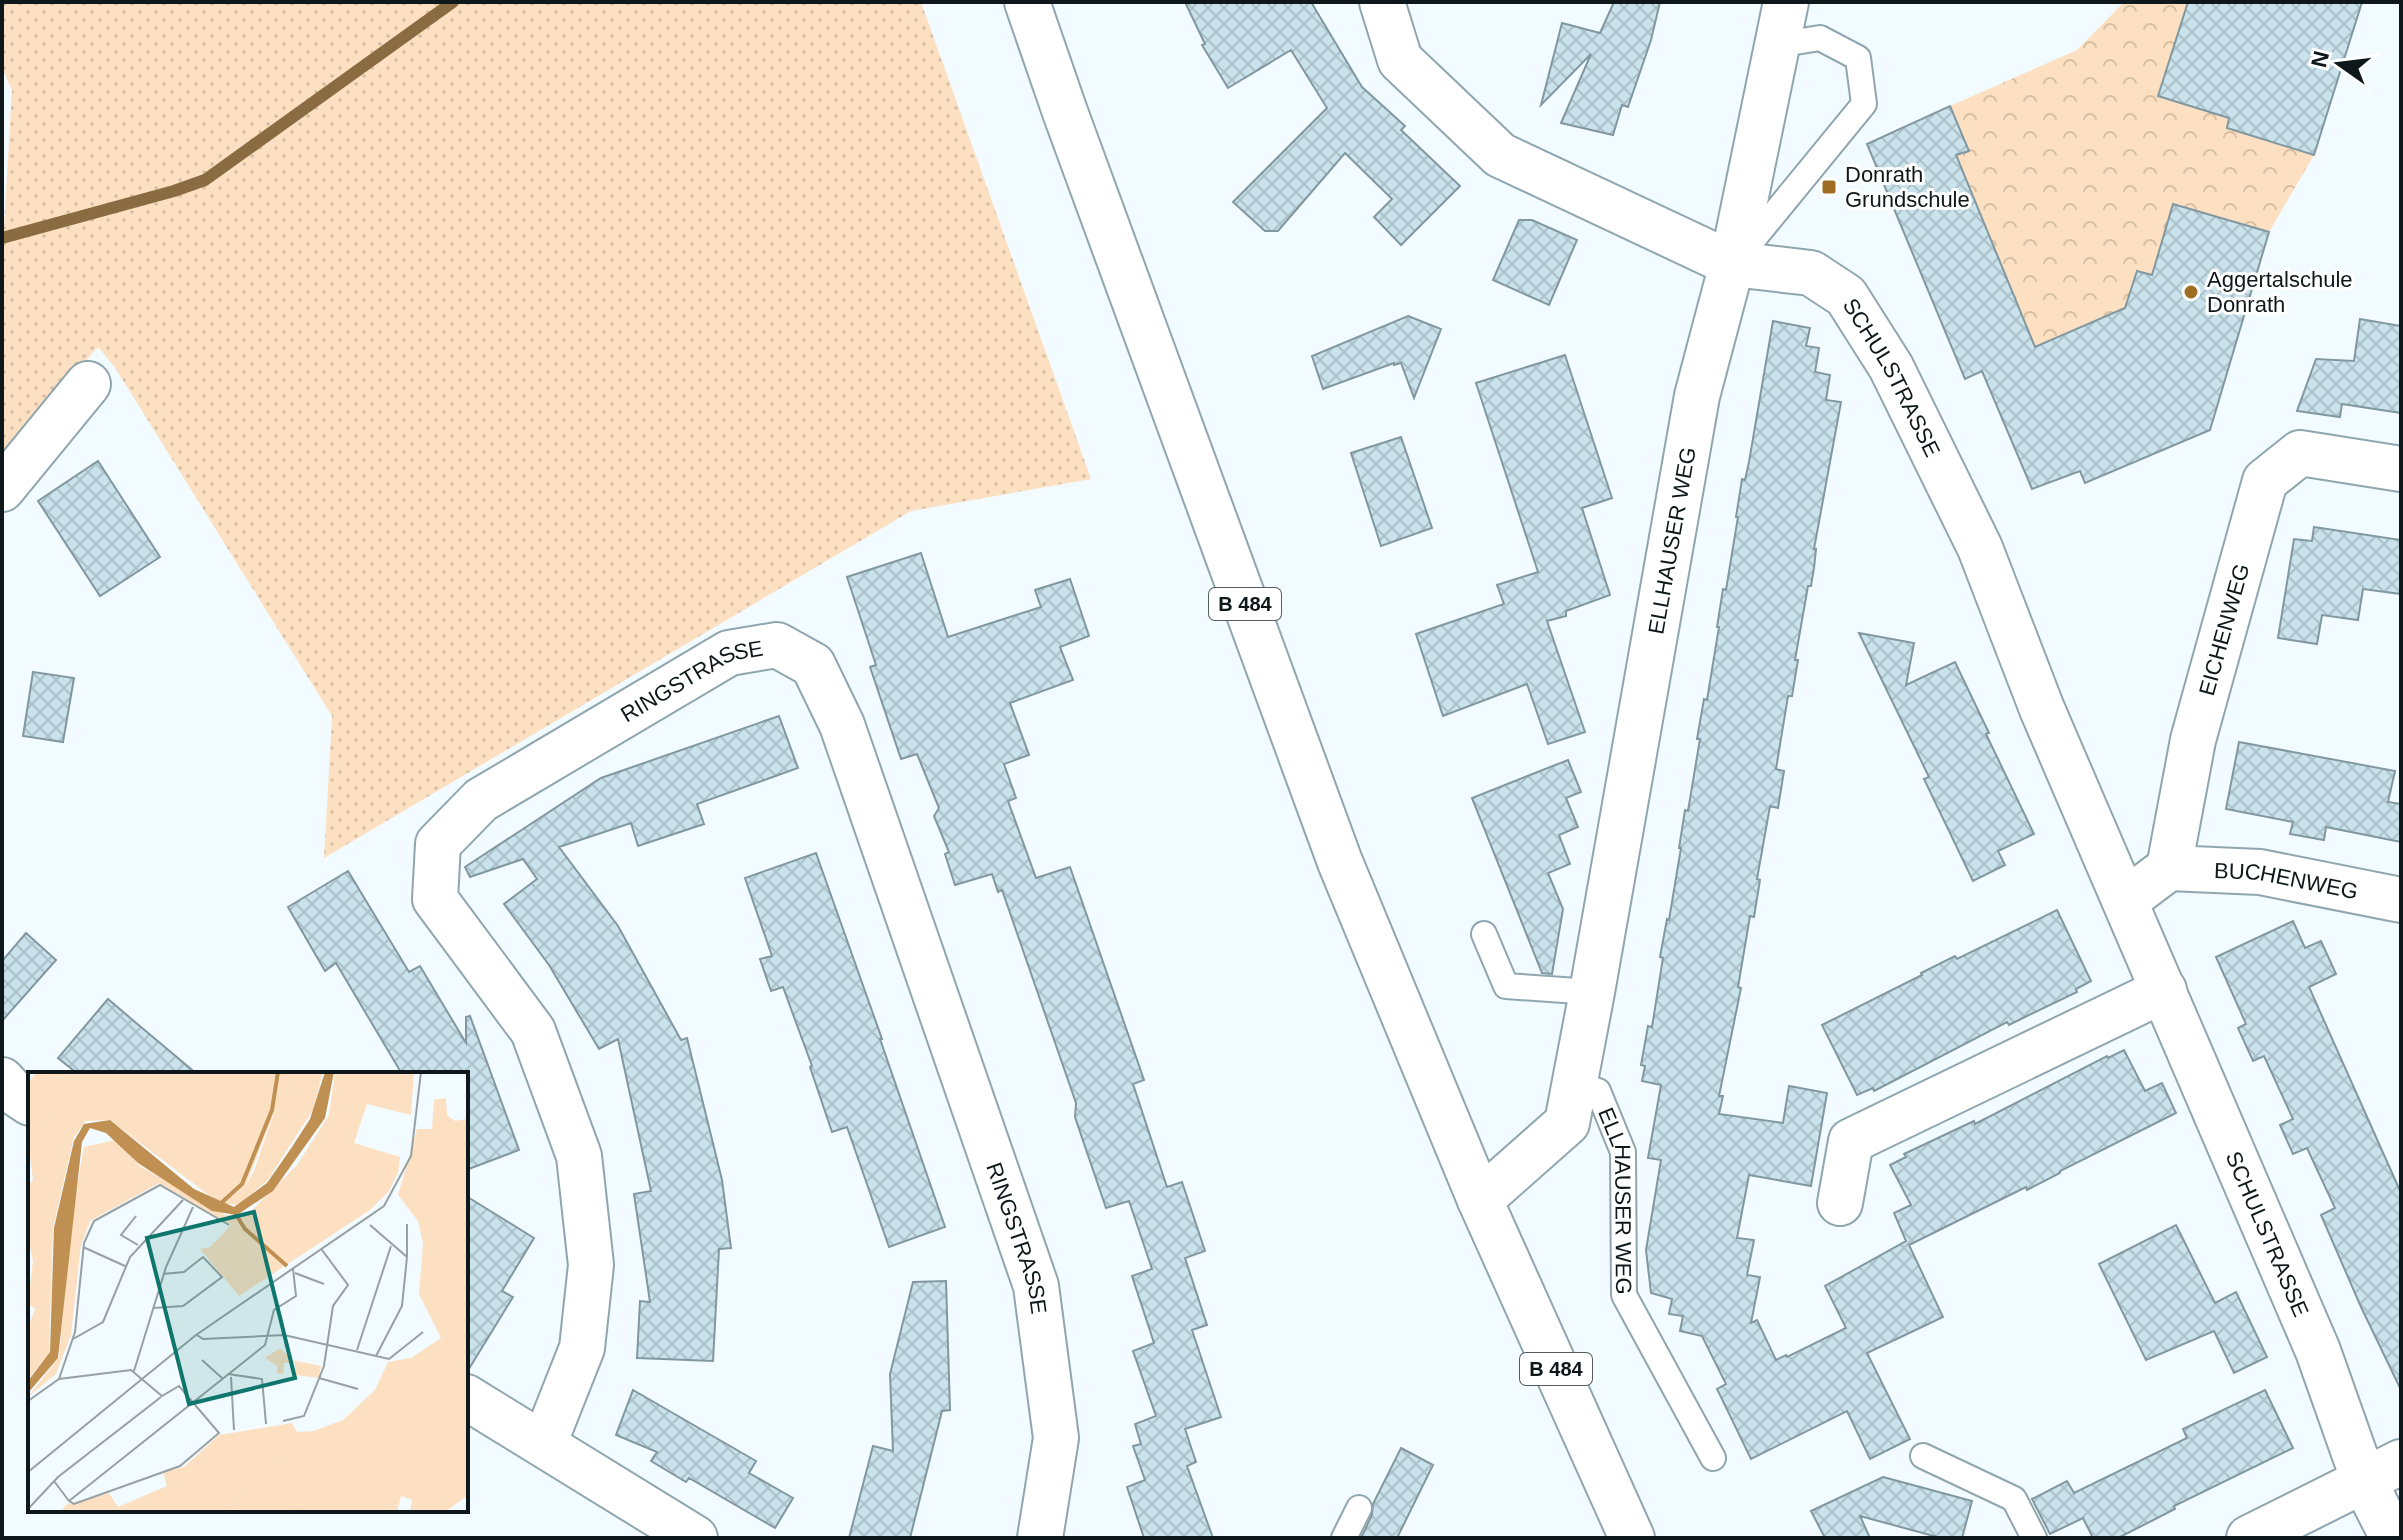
<svg xmlns="http://www.w3.org/2000/svg" width="2403" height="1540" font-family="Arial,sans-serif">
<defs>
<pattern id="grass-dots" width="8" height="8" patternUnits="userSpaceOnUse" patternTransform="scale(2)"><rect width="8" height="8" fill="#fce0c1"/><path d="M2 2h.1M6 6h.1" fill="none" stroke="#d7bfa5" stroke-width="1.8" stroke-linecap="round"/></pattern>
<pattern id="park-crowns" width="20" height="18" patternUnits="userSpaceOnUse" patternTransform="scale(2)"><rect width="20" height="18" fill="#fce0c1"/><path d="M2 6a3 3 0 1 1 6 0M12 15a3 3 0 1 1 6 0" fill="none" stroke="#d7bfa5"/></pattern>
<pattern id="building-cross-hatch" width="8" height="8" patternUnits="userSpaceOnUse" patternTransform="scale(2)"><rect width="8" height="8" fill="#cae2eb"/><path d="M0 0l8 8M0 8l8-8" fill="none" stroke="#acc1c9"/></pattern>
</defs>
<rect width="100%" height="100%" fill="#f2fbff"/>
<!-- grass -->
<path fill="url(#grass-dots)" d="M 2,2 L 921,2 L 1091,479 L 911,511 L 324,858 L 332,716 L 114,366 L 98,347 L 2,453 L 2,261 L 12,90 L 2,68 Z"/>
<!-- park -->
<path fill="url(#park-crowns)" d="M 2124,2 L 2188,2 L 2158,96 L 2229,118 L 2227,128 L 2314,155 L 2269,232 L 2173,204 L 2152,275 L 2125,308 L 2035,347 L 1956,155 L 1950,106 L 2077,50 Z"/>
<g fill="none" stroke-linecap="round" stroke-linejoin="round">
<!-- stream -->
<path stroke="#8b6c42" stroke-width="12" d="M 2,238 L 174,191 L 205,180 L 453,2"/>
</g>
<!-- building -->
<path fill="url(#building-cross-hatch)" stroke="#8298a1" stroke-width="2" d="M 1185,2 L 1311,2 L 1362,87 L 1405,126 L 1401,130 L 1460,186 L 1401,245 L 1374,217 L 1392,199 L 1345,153 L 1278,231 L 1265,231 L 1233,202 L 1327,108 L 1291,50 L 1228,88 L 1202,45 L 1205,44 Z
M 1614,2 L 1660,2 L 1651,40 L 1628,107 L 1622,105 L 1613,135 L 1561,123 L 1591,54 L 1541,105 L 1562,23 L 1600,33 Z
M 2188,2 L 2362,2 L 2314,155 L 2227,128 L 2229,118 L 2158,96 Z
M 1950,106 L 1969,151 L 1956,155 L 2035,347 L 2125,308 L 2137,271 L 2152,275 L 2173,204 L 2269,232 L 2210,430 L 2085,483 L 2080,471 L 2032,489 L 1982,371 L 1965,379 L 1867,144 Z
M 1519,220 L 1532,220 L 1577,240 L 1549,305 L 1493,280 Z
M 1408,316 L 1441,329 L 1414,398 L 1401,363 L 1394,365 L 1394,363 L 1323,389 L 1312,356 Z
M 2360,319 L 2401,326 L 2401,413 L 2342,404 L 2340,417 L 2297,411 L 2316,359 L 2354,361 Z
M 1773,321 L 1810,328 L 1806,346 L 1819,348 L 1815,372 L 1830,375 L 1826,400 L 1841,402 L 1814,549 L 1816,549 L 1814,568 L 1811,586 L 1808,586 L 1795,660 L 1798,660 L 1792,696 L 1788,696 L 1776,769 L 1784,771 L 1778,808 L 1770,806 L 1757,879 L 1760,880 L 1754,917 L 1750,916 L 1738,987 L 1741,988 L 1719,1096 L 1723,1096 L 1719,1114 L 1783,1123 L 1789,1086 L 1827,1093 L 1811,1186 L 1749,1175 L 1737,1238 L 1754,1240 L 1747,1275 L 1760,1277 L 1751,1323 L 1757,1320 L 1776,1360 L 1786,1355 L 1787,1357 L 1846,1328 L 1825,1286 L 1906,1241 L 1894,1213 L 1911,1205 L 1890,1165 L 1906,1157 L 1904,1154 L 1974,1121 L 1975,1124 L 2107,1056 L 2108,1058 L 2124,1050 L 2145,1091 L 2162,1083 L 2176,1113 L 2060,1171 L 2060,1173 L 2027,1190 L 2026,1187 L 1909,1245 L 1943,1317 L 1867,1353 L 1910,1439 L 1870,1459 L 1847,1411 L 1751,1459 L 1717,1389 L 1726,1384 L 1702,1336 L 1680,1331 L 1683,1316 L 1669,1314 L 1672,1299 L 1651,1293 L 1646,1250 L 1661,1160 L 1648,1158 L 1661,1085 L 1642,1081 L 1645,1066 L 1641,1065 L 1648,1026 L 1652,1027 L 1663,958 L 1660,957 L 1667,919 L 1669,920 L 1681,848 L 1679,848 L 1685,810 L 1688,811 L 1700,739 L 1697,739 L 1704,699 L 1707,700 L 1719,627 L 1717,627 L 1723,589 L 1726,590 L 1738,517 L 1736,517 L 1742,479 L 1745,480 L 1749,462 Z
M 1565,355 L 1612,498 L 1582,508 L 1610,595 L 1566,611 L 1566,616 L 1547,621 L 1585,732 L 1548,744 L 1527,684 L 1443,716 L 1416,634 L 1504,604 L 1497,585 L 1538,572 L 1476,383 Z
M 1401,437 L 1432,528 L 1381,546 L 1351,453 Z
M 98,461 L 160,557 L 100,596 L 38,501 Z
M 2314,527 L 2401,540 L 2401,594 L 2363,589 L 2358,620 L 2322,615 L 2317,644 L 2278,638 L 2294,539 L 2312,541 Z
M 921,553 L 948,637 L 1041,607 L 1035,590 L 1070,579 L 1089,636 L 1060,647 L 1073,680 L 1010,703 L 1029,755 L 1004,764 L 1016,798 L 1008,801 L 1036,878 L 1070,867 L 1144,1080 L 1133,1084 L 1167,1187 L 1182,1182 L 1205,1251 L 1185,1258 L 1207,1325 L 1192,1330 L 1221,1417 L 1185,1429 L 1196,1462 L 1187,1466 L 1213,1538 L 1144,1538 L 1127,1487 L 1145,1480 L 1133,1446 L 1141,1444 L 1135,1424 L 1156,1416 L 1133,1351 L 1154,1343 L 1132,1276 L 1152,1269 L 1129,1201 L 1106,1208 L 1075,1117 L 1076,1103 L 1002,890 L 998,892 L 992,874 L 955,885 L 945,854 L 949,852 L 934,816 L 939,808 L 917,754 L 901,759 L 870,667 L 876,665 L 847,577 Z
M 1859,633 L 1914,643 L 1906,685 L 1955,662 L 1989,733 L 1986,734 L 2034,834 L 1998,851 L 2005,865 L 1973,881 L 1924,779 L 1929,777 Z
M 33,672 L 74,678 L 63,742 L 23,736 Z
M 779,716 L 798,768 L 697,804 L 704,824 L 638,846 L 631,823 L 559,847 L 618,926 L 681,1040 L 687,1038 L 722,1180 L 731,1248 L 719,1249 L 713,1361 L 637,1358 L 640,1301 L 650,1302 L 634,1194 L 651,1191 L 618,1039 L 599,1049 L 549,965 L 504,904 L 537,879 L 523,859 L 470,877 L 465,867 L 601,778 Z
M 2239,742 L 2395,771 L 2388,802 L 2401,804 L 2401,842 L 2326,827 L 2324,840 L 2290,834 L 2293,822 L 2226,809 Z
M 1568,760 L 1581,792 L 1566,798 L 1578,827 L 1559,835 L 1570,864 L 1548,873 L 1563,909 L 1552,974 L 1542,973 L 1472,798 Z
M 816,853 L 882,1039 L 880,1039 L 945,1227 L 889,1247 L 847,1127 L 832,1132 L 810,1067 L 812,1066 L 783,987 L 771,991 L 760,959 L 772,956 L 745,878 Z
M 348,871 L 409,972 L 420,966 L 466,1043 L 466,1017 L 470,1016 L 519,1150 L 466,1170 L 466,1074 L 402,1074 L 336,963 L 325,971 L 288,907 Z
M 2057,910 L 2091,981 L 2076,989 L 2077,992 L 2025,1017 L 2009,1025 L 2007,1022 L 1874,1091 L 1873,1088 L 1857,1095 L 1822,1025 L 1922,975 L 1921,973 L 1955,956 L 1957,959 Z
M 2293,921 L 2305,948 L 2321,941 L 2336,974 L 2309,987 L 2401,1193 L 2401,1390 L 2361,1307 L 2321,1215 L 2335,1208 L 2307,1148 L 2293,1154 L 2280,1125 L 2293,1119 L 2264,1056 L 2253,1061 L 2238,1028 L 2246,1024 L 2216,957 Z
M 26,933 L 56,960 L 2,1021 L 2,961 Z
M 108,999 L 135,1022 L 197,1074 L 78,1074 L 58,1058 Z
M 466,1196 L 534,1238 L 502,1291 L 513,1297 L 467,1372 Z
M 2176,1225 L 2215,1303 L 2236,1292 L 2267,1357 L 2234,1373 L 2214,1331 L 2146,1360 L 2099,1264 Z
M 946,1281 L 950,1410 L 942,1411 L 910,1538 L 849,1538 L 873,1446 L 893,1451 L 890,1374 L 913,1282 Z
M 633,1390 L 756,1461 L 749,1473 L 793,1498 L 775,1528 L 689,1478 L 686,1482 L 651,1461 L 657,1452 L 616,1435 Z
M 2265,1390 L 2293,1448 L 2174,1506 L 2175,1509 L 2118,1538 L 2093,1538 L 2083,1518 L 2050,1534 L 2032,1499 L 2067,1481 L 2074,1493 L 2187,1438 L 2183,1429 Z
M 1401,1448 L 1433,1465 L 1397,1538 L 1361,1538 L 1372,1515 L 1373,1504 Z
M 1883,1477 L 1972,1501 L 1962,1538 L 1941,1538 L 1860,1516 L 1870,1538 L 1825,1538 L 1811,1511 Z"/>
<g fill="none" stroke-linecap="round" stroke-linejoin="round">
<!-- service casing -->
<g stroke="#90a6af" stroke-width="28">
<g id="service">
<path d="M 1742,253 L 1864,104 L 1858,58 L 1820,38 L 1777,45"/>
<path d="M 1484,934 L 1506,986 L 1592,992"/>
<path id="s1" d="M 1575,1083 L 1598,1091 L 1623,1152 L 1624,1295 L 1713,1458"/>
<path d="M 1923,1456 L 2014,1499 L 2034,1538"/>
<path d="M 1344,1538 L 1359,1508"/>
</g>
</g>
<!-- minor casing -->
<g stroke="#90a6af" stroke-width="48">
<g id="minor">
<path id="s2" d="M 1382,2 L 1400,60 L 1500,155 L 1732,264 L 1811,273 L 1846,296 L 1891,367 L 1980,548 L 2042,709 L 2318,1351 L 2364,1481 L 2393,1538"/>
<path d="M 2,489 L 88,384"/>
<path id="s3" d="M 2169,868 L 2260,872 L 2401,900"/>
<path id="s4" d="M 2125,901 L 2169,868 L 2193,740 L 2265,481 L 2300,453 L 2401,469"/>
<path d="M 2,1080 L 12,1091 L 30,1103"/>
<path id="s5" d="M 1480,1200 L 1567,1123 L 1592,992 L 1697,396 L 1732,264 L 1786,2"/>
<path d="M 1840,1203 L 1851,1141 L 2164,990"/>
<path d="M 466,1397 L 695,1538"/>
<path id="s6" d="M 544,1444 L 582,1348 L 591,1265 L 579,1156 L 533,1031 L 435,899 L 438,844 L 481,800 L 729,653 L 777,645 L 813,665 L 842,725 L 1036,1286 L 1056,1438 L 1040,1538"/>
<path d="M 2249,1538 L 2401,1462"/>
</g>
</g>
<!-- primary casing -->
<g stroke="#90a6af" stroke-width="48">
<path id="primary" d="M 1027,2 L 1065,112 L 1340,862 L 1480,1200 L 1632,1538"/>
</g>
<!-- service -->
<use href="#service" stroke="#fff" stroke-width="24"/>
<!-- minor -->
<use href="#minor" stroke="#fff" stroke-width="44"/>
<!-- primary -->
<use href="#primary" stroke="#fff" stroke-width="44"/>
</g>
<!-- markers -->
<g fill="#9f6c23" stroke="#fff" stroke-width="3">
<rect x="1821" y="179" width="16" height="16" rx="4"/>
<circle cx="2191" cy="292" r="8"/>
</g>
<g text-anchor="middle" stroke-width="6" stroke-linejoin="round" paint-order="stroke">
<!-- shield labels -->
<g fill="#fff" stroke="#565d5f" stroke-width="2">
<rect x="1209" y="588" width="72" height="32" rx="6"/>
<rect x="1520" y="1353" width="72" height="32" rx="6"/>
</g>
<g font-size="20" font-weight="bold" fill="#0e171a">
<text x="1245" y="611">B 484</text>
<text x="1556" y="1376">B 484</text>
</g>
<!-- poi labels -->
<g font-size="22" fill="#0e171a" stroke="#fff" text-anchor="start">
<text x="1845" y="182">Donrath<tspan x="1845" dy="25">Grundschule</tspan></text>
<text x="2207" y="287">Aggertalschule<tspan x="2207" dy="25">Donrath</tspan></text>
</g>
<!-- street labels -->
<g font-size="22" fill="#0e171a" stroke="#fff">
<text dy="8" stroke="none"><textPath href="#s2" startOffset="670">SCHULSTRASSE</textPath></text>
<text dy="8" stroke="none"><textPath href="#s5" startOffset="708">ELLHAUSER WEG</textPath></text>
<text dy="8" stroke="none"><textPath href="#s4" startOffset="300">EICHENWEG</textPath></text>
<text dy="8" stroke="none"><textPath href="#s6" startOffset="954">RINGSTRASSE</textPath></text>
<text dy="8" stroke="none"><textPath href="#s3" startOffset="118">BUCHENWEG</textPath></text>
<text dy="8" stroke="none"><textPath href="#s1" startOffset="138">ELLHAUSER WEG</textPath></text>
<text dy="8" stroke="none"><textPath href="#s2" startOffset="1606">SCHULSTRASSE</textPath></text>
<text dy="8" stroke="none"><textPath href="#s6" startOffset="1698">RINGSTRASSE</textPath></text>
</g>
</g>
<!-- overview -->
<g transform="translate(28 1072)">
<rect width="440" height="440" fill="#f2fbff"/>
<path d="M 8,0 L 32,0 L 20,47 L 0,69 L 0,11 ZM 248,0 L 295,0 L 285,38 L 239,109 L 210,133 L 191,131 L 217,115 L 226,99 L 248,36 ZM 307,0 L 386,0 L 383,43 L 339,32 L 326,71 L 372,85 L 370,101 L 361,119 L 342,138 L 211,224 L 172,177 L 182,175 L 203,153 L 194,148 L 197,143 L 220,142 L 269,93 L 301,43 ZM 45,137 L 62,149 L 53,173 L 43,263 L 28,302 L 0,325 L 31,285 ZM 259,388 L 270,428 L 267,440 L 196,440 L 241,389 Z" fill="#fce0c1"/>
<path d="M 32,0 L 248,0 L 248,36 L 217,115 L 191,131 L 82,48 L 58,49 L 46,65 L 25,156 L 21,282 L 0,307 L 0,256 L 7,237 L 0,231 L 5,189 L 0,166 L 0,113 L 5,108 L 0,69 L 20,47 ZM 418,26 L 419,43 L 427,49 L 439,47 L 440,42 L 440,423 L 417,440 L 382,440 L 384,428 L 373,424 L 369,440 L 267,440 L 270,428 L 258,388 L 241,389 L 196,440 L 32,440 L 39,432 L 81,421 L 90,435 L 139,414 L 135,400 L 156,395 L 191,363 L 264,351 L 269,360 L 286,359 L 315,348 L 347,318 L 360,290 L 383,286 L 413,266 L 391,222 L 395,172 L 390,149 L 370,123 L 389,57 L 404,57 L 406,28 ZM 87,68 L 112,94 L 197,143 L 194,148 L 131,111 L 62,149 L 45,137 L 56,75 Z" fill="#fce0c1"/>
<path d="M 252,276 L 264,288 L 293,294 L 291,306 L 267,303 L 267,291 L 256,291 L 255,302 L 249,301 L 249,294 L 237,286 Z" fill="#fce0c1"/>
<path d="M 297,0 L 306,0 L 297,46 L 245,119 L 209,143 L 184,139 L 110,91 L 78,61 L 62,56 L 54,70 L 30,286 L 0,321 L 0,309 L 22,280 L 26,156 L 46,69 L 56,52 L 82,48 L 166,117 L 206,135 L 239,111 L 264,75 L 282,47 Z" fill="#c09053"/>
<path fill="none" stroke="#c09053" stroke-width="4" d="M 191,133 L 214,112 L 244,38 L 250,0M 207,141 L 217,157 L 259,194"/>
<path fill="none" stroke="#97a0a3" stroke-width="2" d="M 108,144 L 93,163 L 110,173M 342,153 L 379,185 L 374,234 L 348,284M 55,175 L 97,194M 379,184 L 379,152M 0,200 L 1,170M 267,201 L 296,212M 125,236 L 155,234 L 194,205 L 175,185 L 156,200 L 135,202M 169,263 L 175,267 L 256,263 L 361,287 L 395,260M 45,267 L 75,250 L 102,185 L 155,128M 329,278 L 363,174M 174,288 L 194,306M 106,299 L 138,195 L 165,135M 200,302 L 234,307 L 238,352M 203,305 L 206,358M 291,306 L 330,317M 31,307 L 47,260 L 56,171 L 66,149 L 132,113 L 201,153M 0,329 L 31,307 L 103,298 L 134,324 L 151,314 L 191,361 L 152,394 L 46,432 L 41,429M 255,349 L 276,344 L 296,294 L 305,234 L 320,213 L 294,178M 0,400 L 168,263 L 356,134 L 383,84 L 393,0M 26,409 L 41,429M 41,429 L 237,273 L 246,238 L 268,224 L 265,197M 0,437 L 30,405 L 133,325"/>
<path fill="#0f766e" fill-opacity="0.15" stroke="#0f766e" stroke-width="4" d="M 226,140 L 267,306 L 161,332 L 119,166 Z"/>
<rect width="440" height="440" fill="none" stroke="#0e171a" stroke-width="4"/>
</g>
<!-- border -->
<rect width="2403" height="1540" fill="none" stroke="#0e171a" stroke-width="8"/>
<!-- north arrow -->
<g transform="translate(2339 64) rotate(284)" stroke="#ffffff" stroke-width="6" paint-order="stroke">
<path d="M0-6L14 30L0 20L-14 30Z" fill="#0e171a"/>
<text y="-12" font-size="22" font-weight="bold" text-anchor="middle" fill="#0e171a">N</text>
</g>
</svg>
